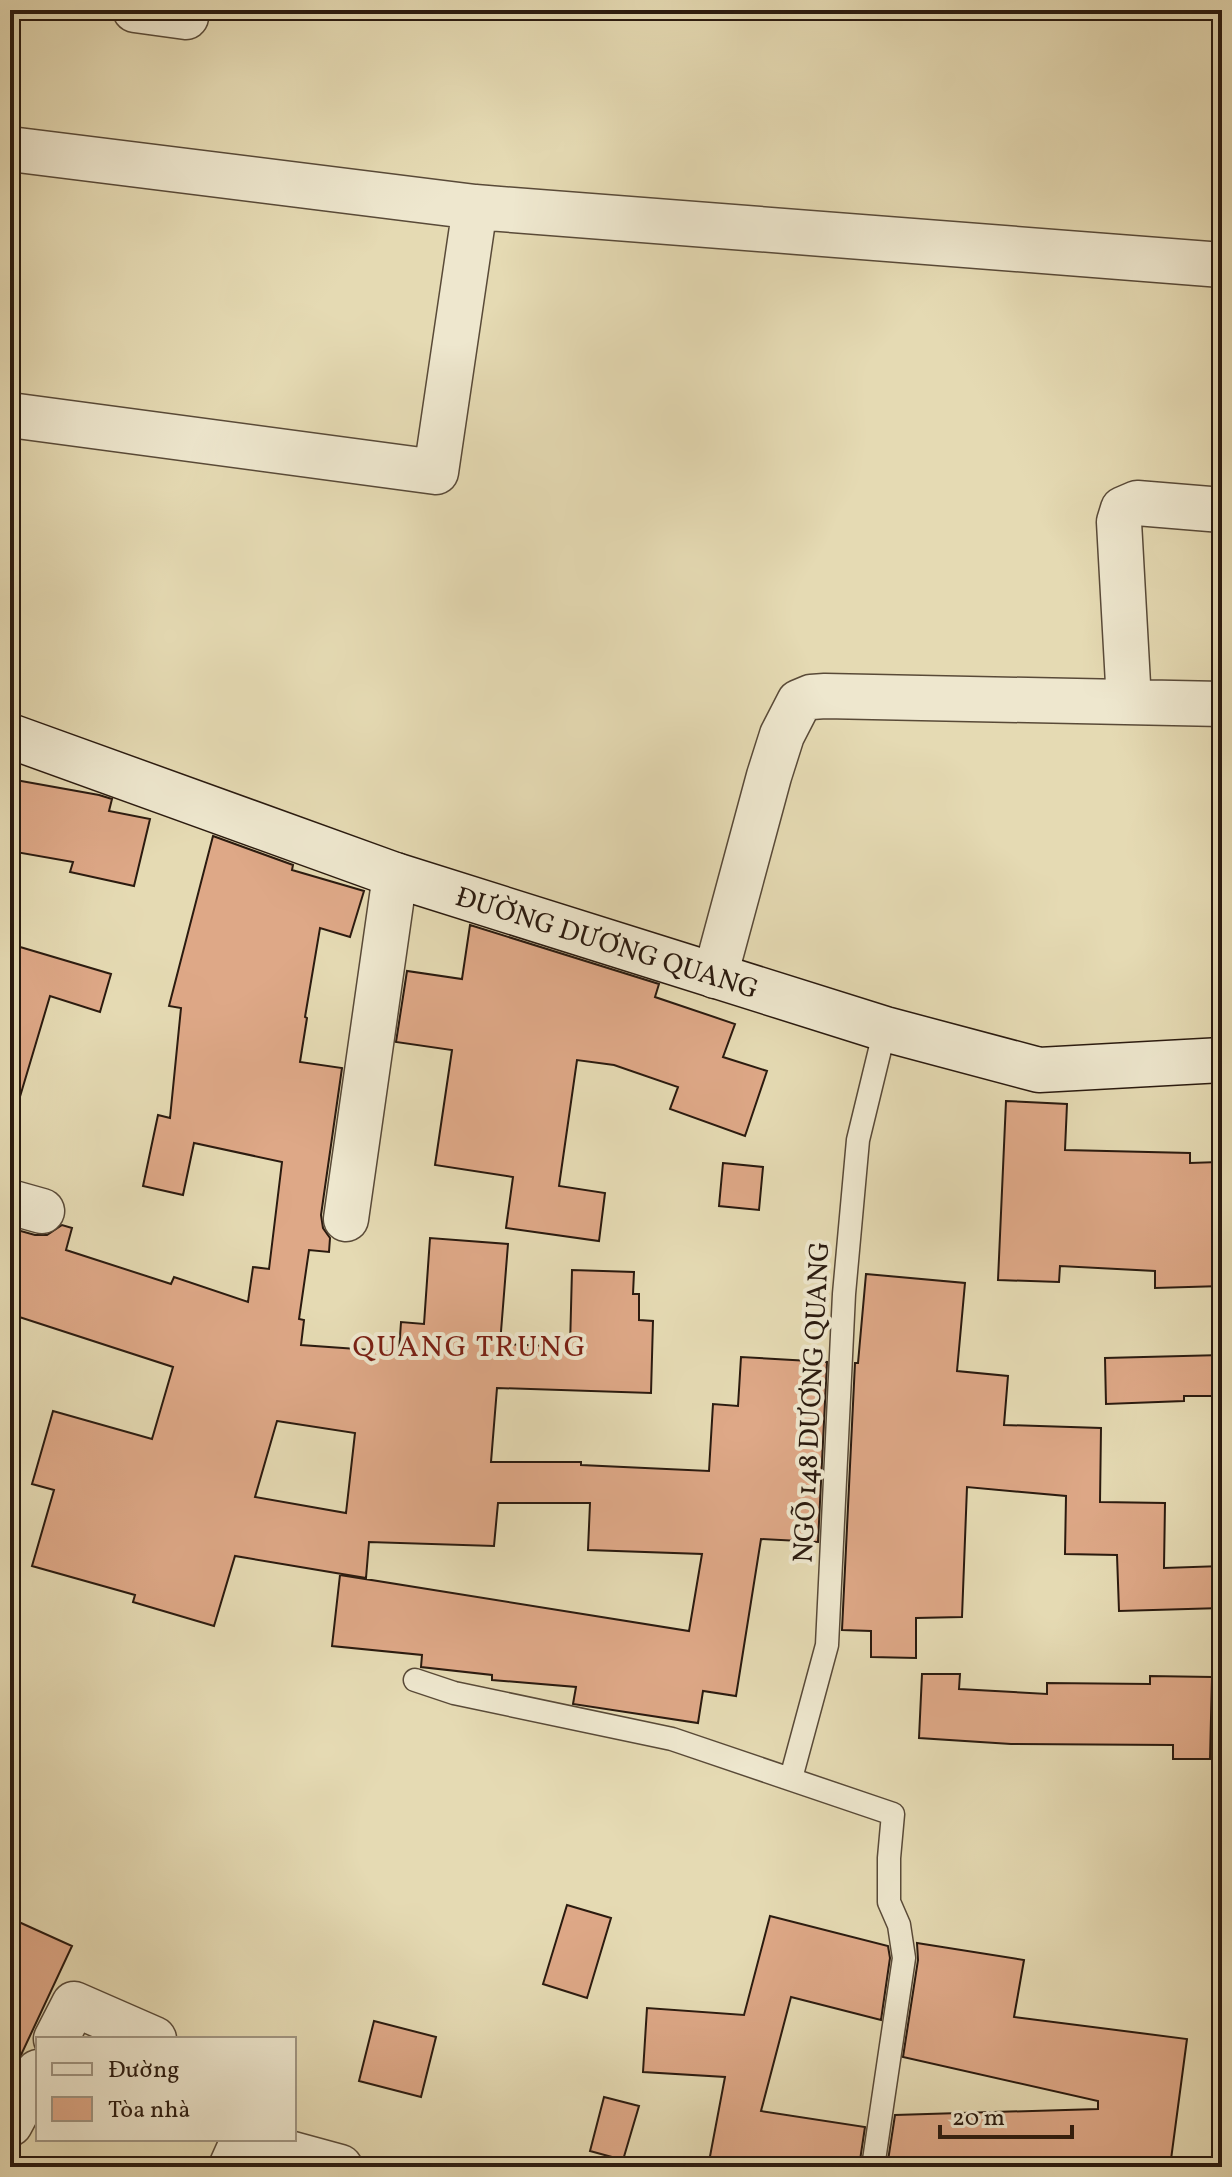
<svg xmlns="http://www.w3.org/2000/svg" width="1232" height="2177" font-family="Vollkorn,serif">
<rect width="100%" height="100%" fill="#e5dab3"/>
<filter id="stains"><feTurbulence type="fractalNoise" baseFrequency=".0025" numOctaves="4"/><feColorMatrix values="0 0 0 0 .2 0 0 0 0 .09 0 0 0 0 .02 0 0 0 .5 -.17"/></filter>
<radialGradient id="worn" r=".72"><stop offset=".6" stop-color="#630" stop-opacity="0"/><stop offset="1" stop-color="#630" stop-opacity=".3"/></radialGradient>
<!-- building -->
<path fill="#dea887" stroke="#2a1a0f" stroke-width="2" fill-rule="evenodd" d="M 10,779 L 99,795 L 112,799 L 109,811 L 150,819 L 134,886 L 70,872 L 73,862 L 10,851 Z
M 213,836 L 293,865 L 292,870 L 364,891 L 350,937 L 320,928 L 305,1017 L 307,1018 L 300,1062 L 342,1068 L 321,1215 L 323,1228 L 330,1238 L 329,1252 L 309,1250 L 299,1319 L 304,1320 L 301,1345 L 399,1352 L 401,1322 L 424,1324 L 430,1238 L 508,1244 L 500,1344 L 570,1347 L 572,1270 L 634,1272 L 633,1294 L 639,1294 L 639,1320 L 653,1321 L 651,1393 L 497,1388 L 491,1462 L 581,1462 L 581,1465 L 709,1471 L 713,1404 L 738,1406 L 741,1357 L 827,1362 L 818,1542 L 761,1539 L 736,1696 L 703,1691 L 698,1723 L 573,1704 L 576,1687 L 492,1680 L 492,1675 L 421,1667 L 422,1655 L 332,1646 L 340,1575 L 689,1631 L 702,1554 L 588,1550 L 590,1503 L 498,1503 L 494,1546 L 369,1542 L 366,1578 L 235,1556 L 214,1626 L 133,1602 L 135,1595 L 32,1566 L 54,1490 L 32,1484 L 53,1411 L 152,1439 L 173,1367 L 10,1314 L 10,1228 L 35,1235 L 47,1235 L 62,1225 L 72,1228 L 66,1250 L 171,1284 L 174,1277 L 248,1302 L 253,1267 L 269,1269 L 282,1162 L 194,1143 L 183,1195 L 143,1186 L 158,1115 L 170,1118 L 181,1008 L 169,1006 ZM 277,1421 L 355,1433 L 346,1513 L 255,1497 Z
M 470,925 L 659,984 L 655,997 L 735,1024 L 723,1057 L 767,1071 L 745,1136 L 670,1109 L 678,1087 L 614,1065 L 577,1060 L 559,1186 L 605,1193 L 599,1241 L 506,1228 L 513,1177 L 435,1165 L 452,1050 L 396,1042 L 407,971 L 462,979 Z
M 10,944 L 111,974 L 100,1012 L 50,996 L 19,1100 L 10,1099 Z
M 1006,1101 L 1067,1104 L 1065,1150 L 1190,1153 L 1190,1163 L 1219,1162 L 1220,1177 L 1222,1177 L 1222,1286 L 1155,1288 L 1155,1271 L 1060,1266 L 1059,1282 L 998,1280 Z
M 723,1163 L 763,1167 L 759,1210 L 719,1206 Z
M 866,1274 L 965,1283 L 957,1371 L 1008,1376 L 1004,1425 L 1101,1428 L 1100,1502 L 1165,1503 L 1164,1568 L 1222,1566 L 1222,1608 L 1119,1611 L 1117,1555 L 1065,1554 L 1066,1496 L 967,1487 L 962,1617 L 916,1618 L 916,1658 L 871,1657 L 871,1631 L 842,1630 L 855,1363 L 858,1363 Z
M 1222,1355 L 1222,1396 L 1184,1396 L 1184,1401 L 1106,1404 L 1105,1358 Z
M 922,1674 L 960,1674 L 959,1689 L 1047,1694 L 1047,1683 L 1150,1684 L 1150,1676 L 1212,1677 L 1210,1759 L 1173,1759 L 1173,1745 L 1011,1744 L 919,1738 Z
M 567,1905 L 611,1918 L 587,1998 L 543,1984 Z
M 770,1916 L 888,1946 L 890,1958 L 881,2020 L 791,1997 L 761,2111 L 865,2127 L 859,2167 L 708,2167 L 725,2077 L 643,2072 L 647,2008 L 744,2015 Z
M 10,1918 L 72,1946 L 21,2055 L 10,2071 Z
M 917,1943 L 1024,1960 L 1014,2017 L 1187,2039 L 1170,2167 L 887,2167 L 895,2115 L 1098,2109 L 1098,2101 L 903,2057 L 918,1960 Z
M 374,2021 L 436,2037 L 421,2097 L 359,2081 Z
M 604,2097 L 639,2106 L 623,2160 L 590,2151 Z"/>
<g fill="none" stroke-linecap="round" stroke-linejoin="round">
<!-- lane casing -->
<g stroke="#594a38" stroke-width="25">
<path id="lane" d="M 415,1680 L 454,1693 L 672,1739 L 893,1814 L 889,1858 L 889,1902 L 899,1925 L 904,1958 L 873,2167
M 791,1778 L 827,1645 L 844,1294 L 858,1140 L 885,1029"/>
</g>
<!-- street casing -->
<g stroke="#594a38" stroke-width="47">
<path id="street" d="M 135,10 L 186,17
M 10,149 L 475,207 L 1222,265
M 10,415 L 436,472 L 475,207
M 1129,702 L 1119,522 L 1123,509 L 1137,503 L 1222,510
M 715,976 L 769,776 L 782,735 L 799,702 L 811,697 L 825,696 L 1222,704
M 10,1202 L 42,1211
M 346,1219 L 395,875
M 56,2039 L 74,2004 L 154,2039
M 10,2124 L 38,2072
M 231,2167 L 240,2147 L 285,2152 L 340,2167"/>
</g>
<!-- secondary casing -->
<g stroke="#2a1a0f" stroke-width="47">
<g id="secondary">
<path id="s1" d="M 10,736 L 395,875 L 885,1029 L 1039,1070 L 1222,1060"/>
</g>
</g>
<!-- lane -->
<use href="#lane" stroke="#eee7ce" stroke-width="22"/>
<!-- street -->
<use href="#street" stroke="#eee7ce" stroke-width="44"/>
<!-- secondary -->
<use href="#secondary" stroke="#eee7ce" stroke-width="44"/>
</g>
<g text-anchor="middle" stroke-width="8" stroke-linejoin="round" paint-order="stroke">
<!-- street labels -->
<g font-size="28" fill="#2a1a0f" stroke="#eee7ce">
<text dy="10" stroke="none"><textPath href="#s1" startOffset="632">ĐƯỜNG DƯƠNG QUANG</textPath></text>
<text transform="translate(810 1402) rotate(-87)" y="10">NGÕ 148 DƯƠNG QUANG</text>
</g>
<!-- neighbourhood labels -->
<g font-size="30" letter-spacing="2" fill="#7a1f14" stroke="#eee7ce">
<text x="470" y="1356">QUANG TRUNG</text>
</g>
</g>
<!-- margin -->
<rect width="1232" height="2177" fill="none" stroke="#e5dab3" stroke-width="40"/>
<rect x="12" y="12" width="1208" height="2153" fill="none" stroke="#2a1a0f" stroke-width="4"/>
<rect x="20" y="20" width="1192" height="2137" fill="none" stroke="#2a1a0f" stroke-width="2"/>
<!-- legend -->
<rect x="36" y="2037" width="260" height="104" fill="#eee7ce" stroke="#a09582" stroke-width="2"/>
<rect x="52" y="2063" width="40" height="12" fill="#eee7ce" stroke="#a09582" stroke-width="2"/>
<text x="108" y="2077" font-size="24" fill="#2a1a0f">Đường</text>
<rect x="52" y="2097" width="40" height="24" fill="#dea887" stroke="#a09582" stroke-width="2"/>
<text x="108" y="2117" font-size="24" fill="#2a1a0f">Tòa nhà</text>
<!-- scale -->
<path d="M940 2125v12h132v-12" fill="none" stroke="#2a1a0f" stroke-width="4"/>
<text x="952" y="2125" font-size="24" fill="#2a1a0f" stroke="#eee7ce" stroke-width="6" paint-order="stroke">20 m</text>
<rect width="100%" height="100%" filter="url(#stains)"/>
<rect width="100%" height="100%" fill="url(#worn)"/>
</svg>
